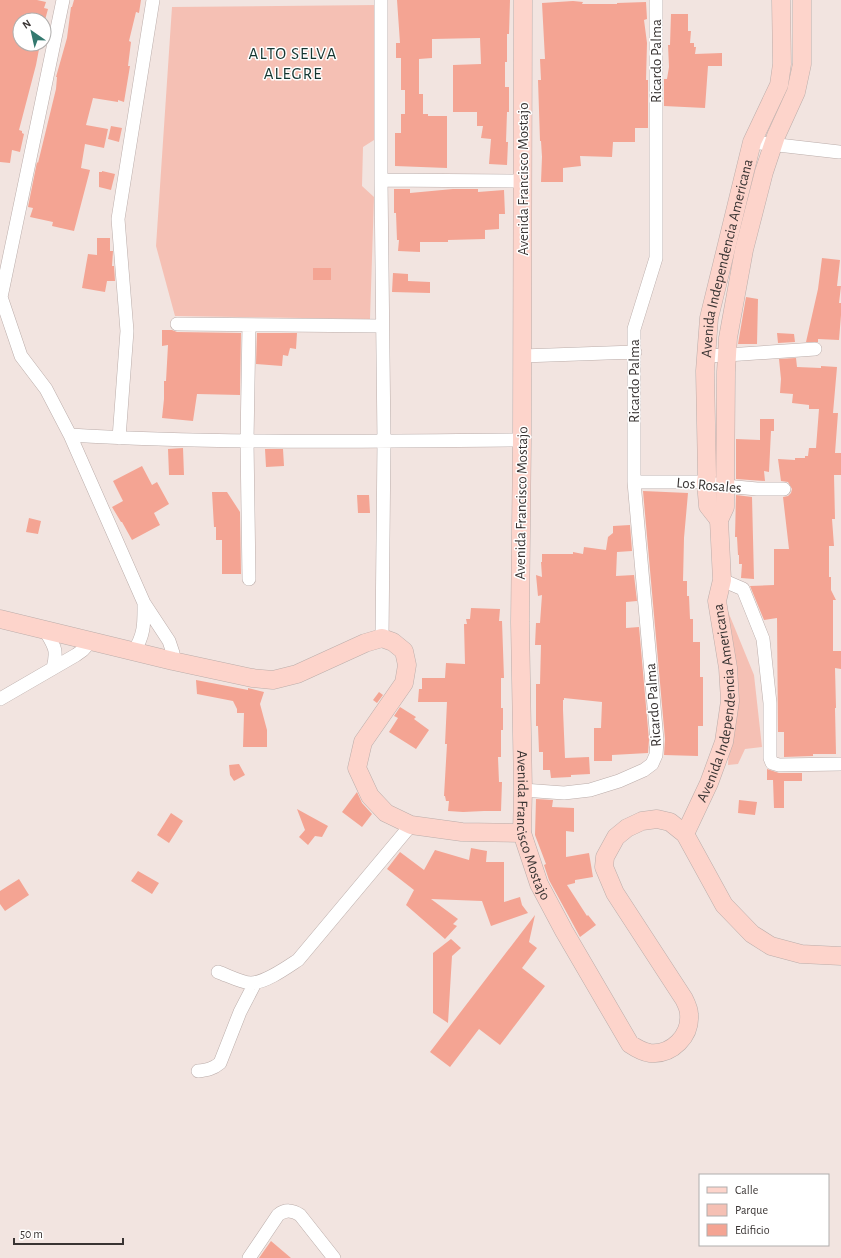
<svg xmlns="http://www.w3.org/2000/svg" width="841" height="1258" font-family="'Alegreya Sans',sans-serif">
<rect width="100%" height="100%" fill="#f2e4e0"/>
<!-- green -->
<path fill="#f5c0b4" d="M 376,5 L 374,140 L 363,147 L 362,186 L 374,197 L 370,319 L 175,316 L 156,246 L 172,7 Z
M 727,609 L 754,675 L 762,747 L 745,749 L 738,764 L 728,765 L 731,704 Z"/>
<!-- building -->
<path fill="#f4a493" d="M 0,0 L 37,0 L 46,2 L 44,8 L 48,9 L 45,20 L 20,20 L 20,44 L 40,44 L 36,65 L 19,130 L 22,131 L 22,133 L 24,134 L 20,152 L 12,150 L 10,163 L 0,162 Z
M 74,0 L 141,0 L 139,13 L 136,12 L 129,41 L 131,42 L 128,66 L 130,66 L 124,102 L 118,100 L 118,102 L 93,98 L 86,125 L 108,129 L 104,148 L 85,144 L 81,168 L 90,170 L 74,231 L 52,226 L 53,222 L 30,217 L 33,208 L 28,207 L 37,162 L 38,163 L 56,89 L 57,77 L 56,77 L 67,38 L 71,7 L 72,7 Z
M 397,0 L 510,0 L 509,34 L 507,34 L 507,62 L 505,62 L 505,87 L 509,87 L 509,112 L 507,112 L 506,142 L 508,142 L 507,165 L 489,164 L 491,139 L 481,138 L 483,126 L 477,126 L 477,112 L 453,112 L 453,65 L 481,64 L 480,38 L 432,39 L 432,58 L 419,59 L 419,94 L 423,94 L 423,114 L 428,114 L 428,116 L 447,116 L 447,168 L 395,166 L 395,133 L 401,133 L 401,114 L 405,114 L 405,90 L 401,90 L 401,58 L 396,58 L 396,43 L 400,43 Z
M 573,1 L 583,2 L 582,4 L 617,4 L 617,3 L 646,2 L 647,19 L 644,20 L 647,43 L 646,80 L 648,80 L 648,128 L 635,128 L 635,142 L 613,142 L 612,157 L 580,156 L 581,166 L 563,168 L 563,182 L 541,182 L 542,157 L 541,141 L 540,141 L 538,80 L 541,80 L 540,59 L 545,59 L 542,3 Z
M 671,14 L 688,14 L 688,31 L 691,31 L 690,43 L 694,43 L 694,47 L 696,47 L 695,54 L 722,53 L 722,66 L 708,66 L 705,108 L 664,106 L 664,79 L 667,79 L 669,67 L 668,45 L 670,45 Z
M 111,126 L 122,128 L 119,142 L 108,139 Z
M 102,171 L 115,174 L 111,190 L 99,187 L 99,172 L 102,172 Z
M 394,189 L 410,189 L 410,193 L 453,189 L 478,189 L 478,192 L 504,190 L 505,214 L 499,214 L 499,229 L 485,230 L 485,239 L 448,240 L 448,242 L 420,242 L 420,252 L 398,251 L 399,240 L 397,240 L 396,213 L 394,213 Z
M 97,238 L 110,238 L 110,251 L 113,251 L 112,266 L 114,266 L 115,281 L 107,281 L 105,292 L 82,288 L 88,254 L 97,255 Z
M 822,258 L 840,260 L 837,286 L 841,286 L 839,303 L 841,303 L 841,315 L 839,340 L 818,339 L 818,342 L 806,342 L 818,289 Z
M 313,268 L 331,268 L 331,280 L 313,280 Z
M 393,273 L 408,274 L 408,281 L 430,282 L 430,293 L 392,292 Z
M 746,297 L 758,299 L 757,344 L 738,344 Z
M 162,330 L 172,330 L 177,332 L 241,333 L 240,395 L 197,394 L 193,421 L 162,418 L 164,399 L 164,381 L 166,381 L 168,345 L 162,346 Z
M 257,333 L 297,333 L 296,349 L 290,348 L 288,356 L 283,355 L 282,366 L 256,364 Z
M 777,333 L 794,334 L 795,342 L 778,343 Z
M 796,358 L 797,367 L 821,368 L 821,366 L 837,367 L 833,413 L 838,413 L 835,453 L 841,453 L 841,475 L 834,475 L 835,519 L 832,519 L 834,546 L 829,546 L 829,577 L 831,577 L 831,590 L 836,600 L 833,600 L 833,651 L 841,651 L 841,669 L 835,668 L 836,708 L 835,708 L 836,754 L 813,754 L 813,756 L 784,757 L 784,732 L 778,732 L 777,618 L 764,620 L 750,586 L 774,585 L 774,549 L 789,549 L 783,497 L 788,496 L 791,493 L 792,489 L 788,482 L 781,481 L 778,459 L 795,460 L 795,458 L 805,458 L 805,456 L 808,456 L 809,448 L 816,448 L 819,409 L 809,409 L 809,405 L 792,403 L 793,394 L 780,393 L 781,379 L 779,359 Z
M 760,419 L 774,419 L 774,431 L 771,431 L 769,472 L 764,471 L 765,481 L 736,479 L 736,439 L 760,440 Z
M 183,448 L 184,475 L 169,475 L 168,449 Z
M 265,449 L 283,449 L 284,466 L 266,467 Z
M 142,466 L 152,485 L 157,482 L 169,504 L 154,513 L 160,525 L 132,540 L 122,522 L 121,522 L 112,507 L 123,501 L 113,481 Z
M 643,491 L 688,493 L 684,538 L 683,581 L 687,581 L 687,596 L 689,596 L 690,619 L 693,619 L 693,642 L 700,642 L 700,677 L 703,677 L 703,726 L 698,726 L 698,756 L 664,755 L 665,739 Z
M 212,492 L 227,492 L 240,512 L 241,574 L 222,574 L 222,540 L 216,540 L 216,527 L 214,527 Z
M 357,495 L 369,495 L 370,513 L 358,513 Z
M 736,495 L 752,497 L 754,579 L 741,578 L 742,564 L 739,564 L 739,555 L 738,555 L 737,537 L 735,537 Z
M 29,518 L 41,521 L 38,534 L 26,532 Z
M 630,525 L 632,551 L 617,552 L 616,576 L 634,575 L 637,601 L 626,602 L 626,628 L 639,627 L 649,740 L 648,753 L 612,755 L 612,761 L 594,761 L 594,728 L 601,728 L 602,702 L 564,698 L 564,700 L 563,700 L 563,710 L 565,758 L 589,757 L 590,774 L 571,775 L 571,777 L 551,778 L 550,770 L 543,770 L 543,752 L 539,752 L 538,726 L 536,726 L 536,684 L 540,684 L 541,645 L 535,645 L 536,623 L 540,623 L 542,595 L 538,596 L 536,575 L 542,577 L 541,562 L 542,562 L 542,554 L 573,554 L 573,552 L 583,554 L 584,547 L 606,550 L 608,537 L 613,533 L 613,526 Z
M 471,608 L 500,609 L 499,621 L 502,621 L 504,678 L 501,678 L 501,708 L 503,708 L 503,730 L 501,730 L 501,757 L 498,757 L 499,782 L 502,782 L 501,811 L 484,811 L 463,812 L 448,811 L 449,801 L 446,801 L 445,796 L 444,796 L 447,744 L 445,744 L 447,702 L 418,702 L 419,689 L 422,689 L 422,678 L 445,678 L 446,663 L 465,664 L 464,624 L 467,624 L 466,619 L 470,619 Z
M 196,680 L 248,690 L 248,688 L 264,692 L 260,704 L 267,730 L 267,747 L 243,747 L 244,713 L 237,713 L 237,709 L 233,701 L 197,694 Z
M 379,692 L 383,695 L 377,703 L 373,700 Z
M 400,707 L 416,717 L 414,719 L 429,730 L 416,749 L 389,732 L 398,718 L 394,716 Z
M 239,764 L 245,775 L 234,781 L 230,775 L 229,765 Z
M 767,769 L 779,773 L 802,773 L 802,781 L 784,781 L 784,808 L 774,808 L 773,780 L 767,780 Z
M 357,792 L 362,803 L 372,814 L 362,827 L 342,812 Z
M 536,799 L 553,800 L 552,807 L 574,808 L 574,832 L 566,831 L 566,857 L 589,853 L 593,877 L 575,880 L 575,883 L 567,885 L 587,916 L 588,915 L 596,925 L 580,937 L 549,880 L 544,865 L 546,864 L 535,835 Z
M 739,800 L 757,802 L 755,815 L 738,813 Z
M 297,809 L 328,826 L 322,837 L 315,836 L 308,845 L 299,837 L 305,830 Z
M 171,813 L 183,821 L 169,843 L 157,835 Z
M 471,848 L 487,851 L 486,862 L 504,862 L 504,902 L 520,897 L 522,905 L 528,913 L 491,926 L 482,901 L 431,899 L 458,919 L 453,924 L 457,926 L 445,939 L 406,905 L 414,890 L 387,869 L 400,852 L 424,870 L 435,850 L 469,860 Z
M 138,871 L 159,883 L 152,894 L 131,881 Z
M 19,879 L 29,895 L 5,911 L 0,904 L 0,891 Z
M 535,915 L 529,942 L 537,948 L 522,968 L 545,986 L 500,1045 L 479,1029 L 450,1067 L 430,1052 Z
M 451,939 L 461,948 L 452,956 L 448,1023 L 433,1013 L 433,953 Z
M 271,1241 L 291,1258 L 259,1258 Z"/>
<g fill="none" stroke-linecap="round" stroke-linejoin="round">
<!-- street casing -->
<g stroke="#bbadaa" stroke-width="14">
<path id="street" d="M 381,0 L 381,180 L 384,441 L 382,638
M 752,142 L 839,152
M 381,180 L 523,181
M 0,294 L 21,356 L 46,389 L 70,435 L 144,603 L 169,641 L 173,653 L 173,661
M 0,302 L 63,0
M 177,324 L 382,326
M 249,325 L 247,441 L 249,579
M 522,356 L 635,352
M 706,356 L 727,355 L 815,349
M 70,435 C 221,444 372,441 522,440
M 119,438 L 127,331 L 118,219 L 153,0
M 634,482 L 706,482 L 725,486 L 757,489 L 784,489
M 722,580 L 743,589 L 763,639 L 770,703 L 770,758 L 772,763 L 779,765 L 841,764
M 45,630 C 54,646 58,649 53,668
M 134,651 C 145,634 144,622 144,603
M 0,699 L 76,655 L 83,650 L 90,642
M 523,790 L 564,793 L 590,790 L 619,781 L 644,770 L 652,764 L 656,755 L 657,740 L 634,482 L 634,329 L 656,258 L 656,0
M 218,972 C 227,975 242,983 251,983 C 265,983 286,968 298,960 L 411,825
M 198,1071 C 207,1070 213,1069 220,1063 L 240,1012 L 255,983
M 249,1258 L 278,1215 C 285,1209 293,1210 300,1215 L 334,1258"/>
</g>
<!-- secondary casing -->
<g stroke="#bbadaa" stroke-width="19">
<g id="secondary">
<path id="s1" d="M 523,0 L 522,440 L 520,622 L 523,790 L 522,833 L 539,884 L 564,931 L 630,1044 C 636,1048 642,1052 650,1053 C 672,1055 691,1036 689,1014 C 689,1009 686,1003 684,999 L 615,893 L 604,867 L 605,857 L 616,837 L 627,828 L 642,821 L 657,819 L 670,822 L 685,834 L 724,905 L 752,934 L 771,946 L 801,954 L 841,956"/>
<path id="s2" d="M 719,520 L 708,506 L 706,482 L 707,475 L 705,371 L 709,318 L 752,142 L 779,85 L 782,64 L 781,0"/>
<path d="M 0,619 L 173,661 L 252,678 L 273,680 L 297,674 L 365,643 L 382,638 L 393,642 L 404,651 L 407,665 L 404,683 L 363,742 L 357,768 L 370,796 L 386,813 L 411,825 L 462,832 L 522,833"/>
<path id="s3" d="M 685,834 L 709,783 L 724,742 L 730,701 L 728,668 L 717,601 L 722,580 L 719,520 L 725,507 L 726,372 L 728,338 L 744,250 L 764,172 L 776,136 L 796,92 L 802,64 L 802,0"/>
</g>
</g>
<!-- street -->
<use href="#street" stroke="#fff" stroke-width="13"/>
<!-- secondary -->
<use href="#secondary" stroke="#fdd4cb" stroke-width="18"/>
</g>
<g text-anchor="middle" stroke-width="3" stroke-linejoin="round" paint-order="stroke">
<!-- street labels -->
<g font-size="15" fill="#393433" stroke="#fff">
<text transform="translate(656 61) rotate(-90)" y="5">Ricardo Palma</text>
<text transform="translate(523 179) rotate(-90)" y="5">Avenida Francisco Mostajo</text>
<text dy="5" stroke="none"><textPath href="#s2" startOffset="268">Avenida Independencia Americana</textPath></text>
<text transform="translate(634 381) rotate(-90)" y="5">Ricardo Palma</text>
<text transform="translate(709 485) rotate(5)" y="5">Los Rosales</text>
<text transform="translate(521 503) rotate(-89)" y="5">Avenida Francisco Mostajo</text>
<text dy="5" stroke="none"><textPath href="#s3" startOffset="138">Avenida Independencia Americana</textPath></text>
<text transform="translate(653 705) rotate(-94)" y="5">Ricardo Palma</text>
<text dy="5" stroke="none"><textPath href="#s1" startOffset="827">Avenida Francisco Mostajo</textPath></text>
</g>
<!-- quarter labels -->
<g font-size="17" letter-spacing="1" fill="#153631" stroke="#fff">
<text x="293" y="59">ALTO SELVA<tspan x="293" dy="20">ALEGRE</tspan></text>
</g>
</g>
<!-- legend -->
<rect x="699" y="1174" width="130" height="72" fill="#ffffff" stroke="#b0aead"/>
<rect x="707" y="1187" width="20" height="6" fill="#fdd4cb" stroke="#b0aead"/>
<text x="735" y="1194" font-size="12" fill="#393433">Calle</text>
<rect x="707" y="1204" width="20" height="12" fill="#f5c0b4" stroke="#b0aead"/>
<text x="735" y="1214" font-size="12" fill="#393433">Parque</text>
<rect x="707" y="1224" width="20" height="12" fill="#f4a493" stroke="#b0aead"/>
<text x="735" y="1234" font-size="12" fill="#393433">Edificio</text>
<!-- north arrow -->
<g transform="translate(32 32) rotate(326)"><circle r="19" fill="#ffffff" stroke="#b0aead"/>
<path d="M0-3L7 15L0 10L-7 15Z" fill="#33796f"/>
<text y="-6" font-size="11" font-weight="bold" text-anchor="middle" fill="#393433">N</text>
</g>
<!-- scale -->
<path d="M14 1238v6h109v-6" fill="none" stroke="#393433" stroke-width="2"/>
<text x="20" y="1238" font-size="12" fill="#393433" stroke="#ffffff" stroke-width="3" paint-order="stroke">50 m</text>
</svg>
